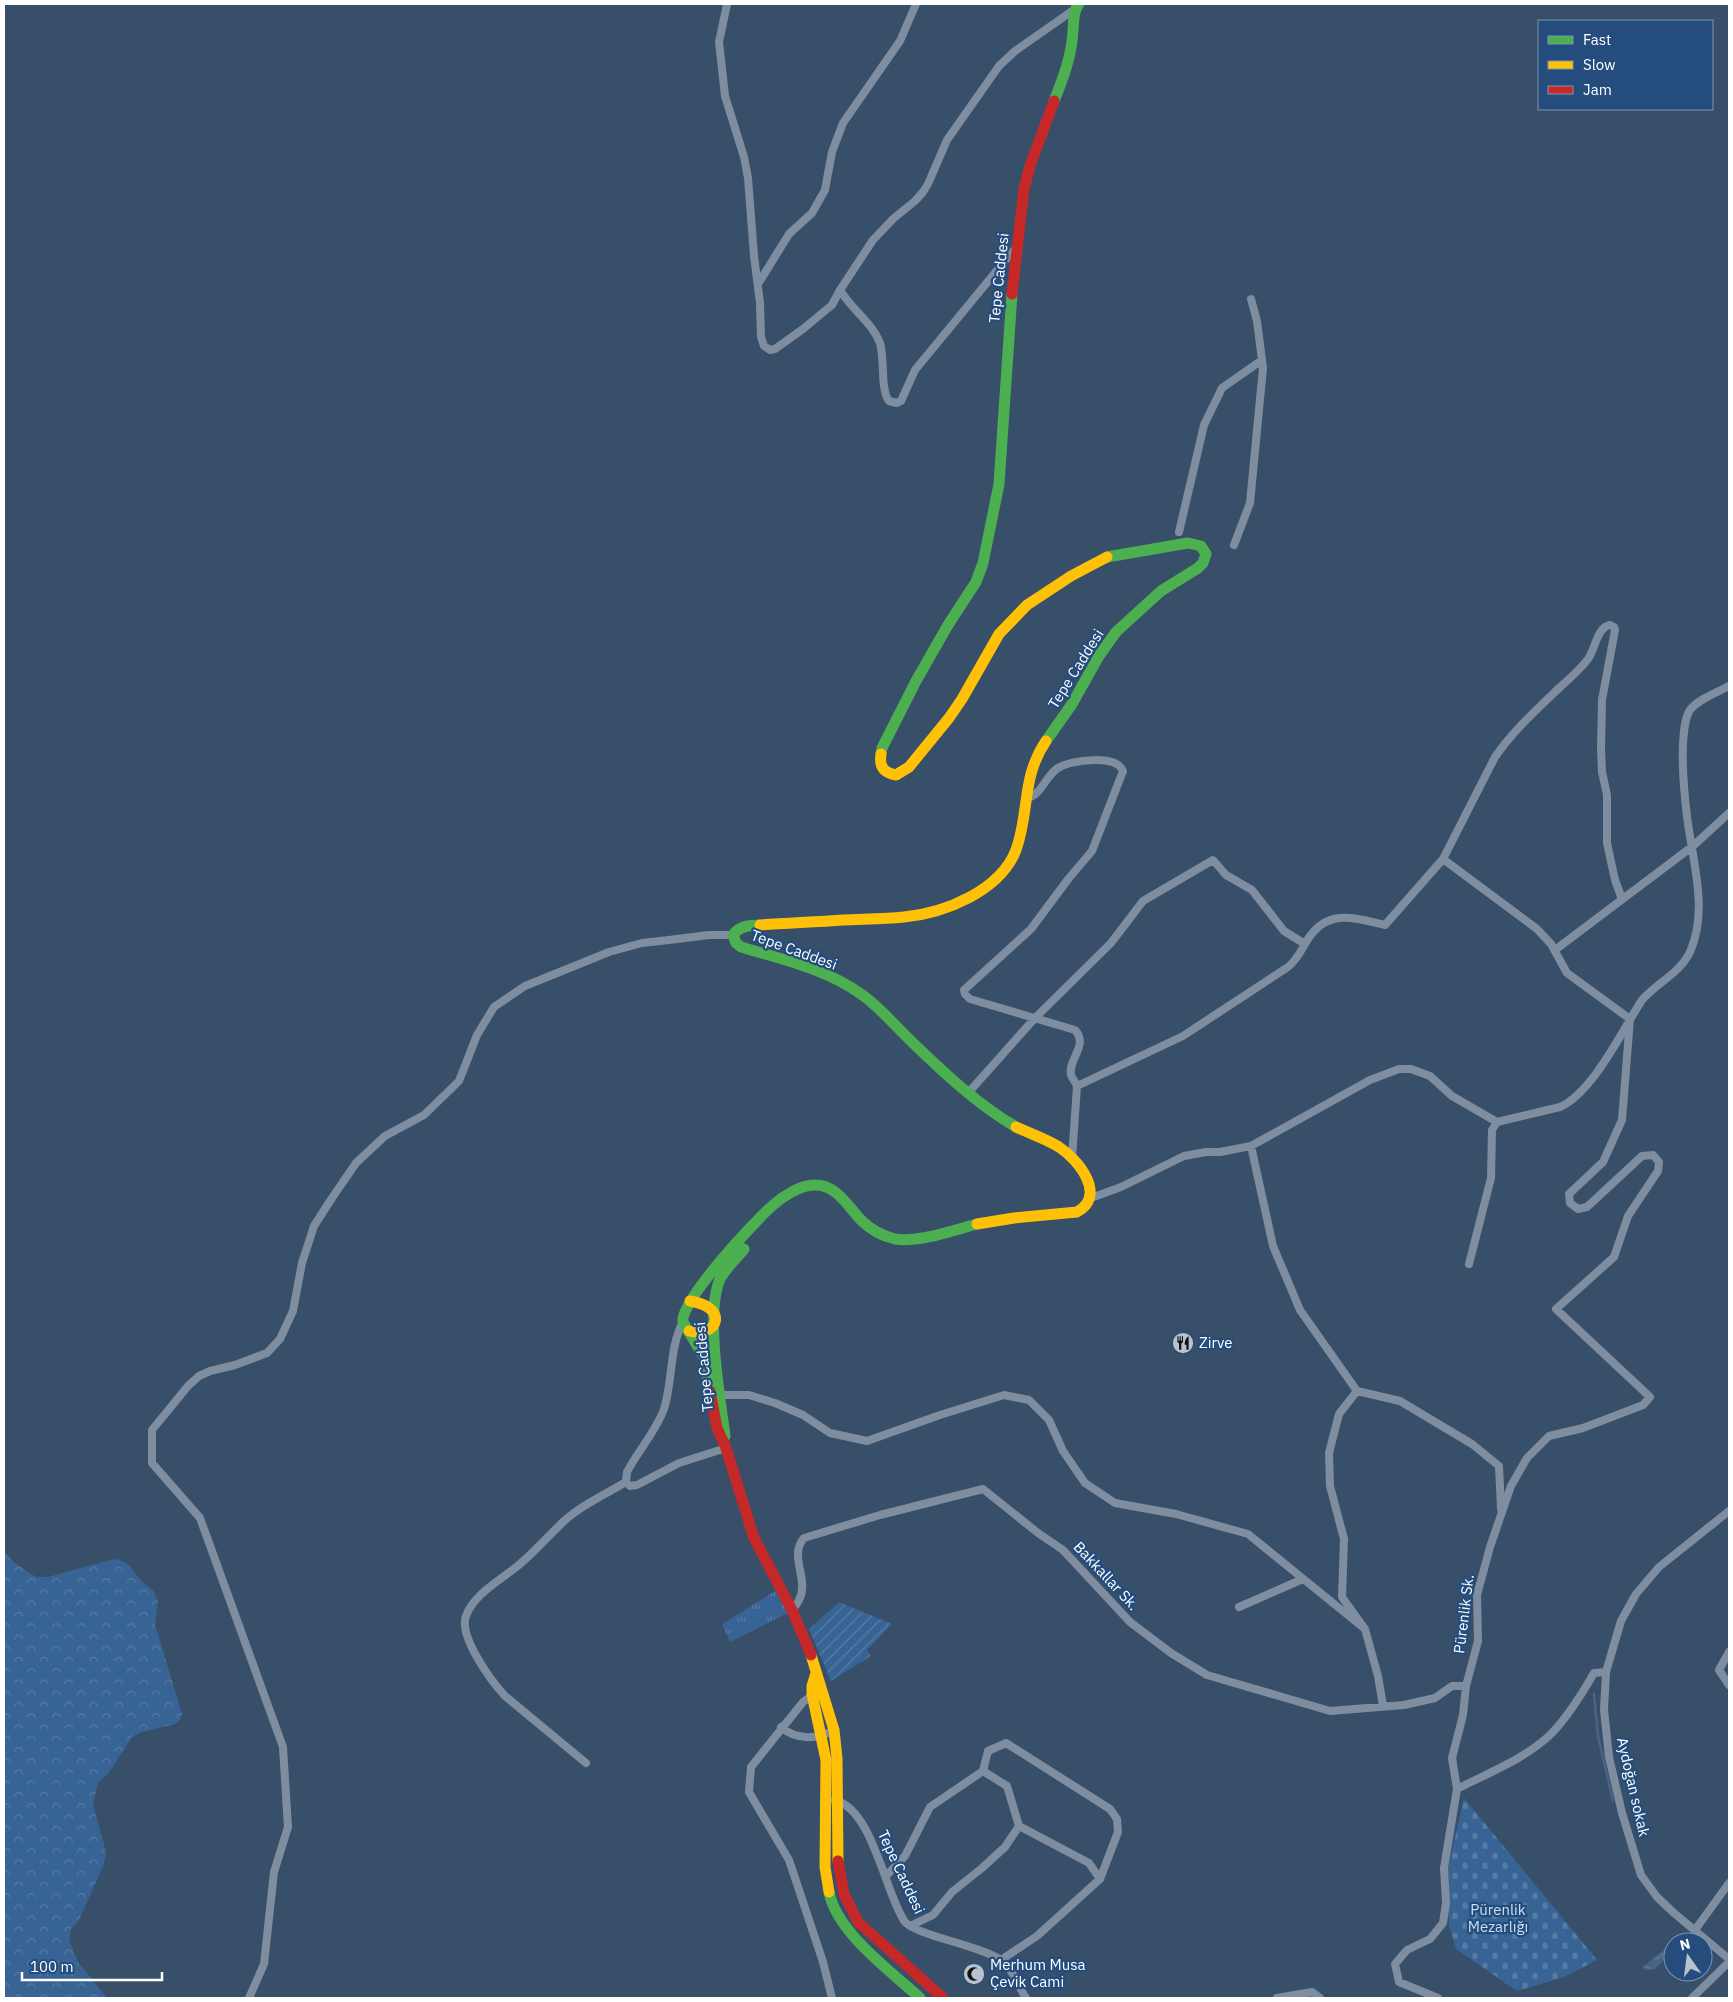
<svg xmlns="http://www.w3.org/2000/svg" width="1733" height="2002" font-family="'IBM Plex Sans',sans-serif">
<defs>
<pattern id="grass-tufts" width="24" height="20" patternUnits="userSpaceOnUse" patternTransform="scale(1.25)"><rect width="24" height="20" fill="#386495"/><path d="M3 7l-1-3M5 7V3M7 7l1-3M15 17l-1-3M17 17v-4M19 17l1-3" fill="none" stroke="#567ba5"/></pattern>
<pattern id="forest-crowns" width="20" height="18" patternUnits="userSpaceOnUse" patternTransform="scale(1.25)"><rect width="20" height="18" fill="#386495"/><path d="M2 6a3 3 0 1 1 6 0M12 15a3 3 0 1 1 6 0" fill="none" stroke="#567ba5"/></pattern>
<pattern id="cemetery-stones" width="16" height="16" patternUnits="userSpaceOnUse" patternTransform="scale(1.25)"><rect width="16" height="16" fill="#386495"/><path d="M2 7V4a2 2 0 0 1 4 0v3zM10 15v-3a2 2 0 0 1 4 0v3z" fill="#567ba5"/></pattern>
<pattern id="garden-furrows" width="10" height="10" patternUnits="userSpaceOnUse" patternTransform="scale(1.25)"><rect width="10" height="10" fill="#386495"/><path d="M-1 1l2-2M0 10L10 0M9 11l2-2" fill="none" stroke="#567ba5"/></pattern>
<pattern id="water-waves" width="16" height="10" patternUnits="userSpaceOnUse" patternTransform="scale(1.25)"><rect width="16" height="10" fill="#476486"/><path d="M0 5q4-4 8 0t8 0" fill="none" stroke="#637b98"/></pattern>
</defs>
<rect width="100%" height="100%" fill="#384f6a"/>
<!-- grass -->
<path fill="url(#grass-tufts)" d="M 778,1589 L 790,1612 L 730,1642 L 722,1624 Z"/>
<!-- forest -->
<path fill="url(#forest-crowns)" d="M 4,1552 L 15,1563 L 36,1577 L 48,1577 L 106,1561 L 117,1559 L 128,1564 L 143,1583 L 153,1590 L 158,1602 L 155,1624 L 182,1714 L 180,1720 L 175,1724 L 142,1732 L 132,1737 L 108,1774 L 98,1782 L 93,1805 L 106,1852 L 104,1864 L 79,1920 L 71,1929 L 69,1940 L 78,1962 L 107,1998 L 4,1998 Z"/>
<!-- cemetery -->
<path fill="url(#cemetery-stones)" d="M 1464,1798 L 1597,1960 L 1564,1977 L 1517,1991 L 1456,1949 L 1449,1925 L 1448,1868 Z"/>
<!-- garden -->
<path fill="url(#garden-furrows)" d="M 839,1602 L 892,1624 L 867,1650 L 871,1656 L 831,1681 L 809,1629 Z"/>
<!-- water -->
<path fill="url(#water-waves)" d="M 1669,1946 L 1673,1951 L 1655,1969 L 1644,1970 L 1643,1967 Z"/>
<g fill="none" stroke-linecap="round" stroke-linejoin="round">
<!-- stream -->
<path stroke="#476486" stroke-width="2.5" d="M 1594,1694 L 1598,1736 L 1613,1801"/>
<!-- street -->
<path stroke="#7e8ea0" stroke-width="8" d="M 727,4 L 719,42 L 725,96 L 744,157 L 748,178 L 754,256 L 760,303 L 761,337 L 764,346 L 770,350 L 775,349 L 803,329 L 832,305 L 840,290
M 1018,249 L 1013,251 L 915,370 L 901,401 L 897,403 L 889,401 C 880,389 885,359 880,343 C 872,322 851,309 840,290 L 873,240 L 894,218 L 915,201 L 923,192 L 928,184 L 947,140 L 999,66 L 1015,51 L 1075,9 L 1075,7
M 758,284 L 789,234 L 812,213 L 825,190 L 832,152 L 843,123 L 900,41 L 916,4
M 1179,532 L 1204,425 L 1222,388 L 1262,360
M 1234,545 L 1250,503 L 1263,368 L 1257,321 L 1251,299
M 1025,799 C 1042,796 1045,776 1058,768 C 1071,760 1116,754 1123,771 L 1092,851 L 1069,878 L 1031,929 L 964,990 L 965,994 L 970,999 L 1075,1030 C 1089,1046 1068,1058 1071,1075 C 1072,1078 1076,1083 1077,1086 L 1072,1158
M 1555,950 L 1693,846 L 1729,813
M 1077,1086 L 1183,1036 L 1288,967 C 1298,959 1301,950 1308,939 C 1328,908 1355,918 1385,925 L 1443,859 L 1495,757 C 1513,731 1535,711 1558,689 C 1568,680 1580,670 1588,659 C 1595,650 1597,627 1610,625 L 1614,627 L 1615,630 L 1602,700 L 1601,749 L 1602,772 L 1607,795 L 1607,843 L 1615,880 L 1622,899
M 969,1092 L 1034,1019 L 1111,943 L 1143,901 L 1213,860 L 1226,875 L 1252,890 L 1284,931 L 1305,944
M 1251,1146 L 1273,1246 L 1300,1310 L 1357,1391 L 1400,1401 L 1472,1444 L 1499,1466 L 1501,1509
M 1091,1198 L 1121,1187 L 1184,1156 L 1206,1152 L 1220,1152 L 1251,1146 L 1370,1080 L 1399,1069 L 1411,1069 L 1430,1076 L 1452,1096 L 1497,1122 L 1560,1107 C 1593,1092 1622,1031 1642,1000 C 1657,983 1680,973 1690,952 C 1709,909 1692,860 1687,816 C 1684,792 1682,767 1683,743 C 1684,733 1684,719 1690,710 C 1698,699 1718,692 1729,686
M 1469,1264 L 1491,1178 L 1492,1130 L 1497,1122
M 683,1322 C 669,1348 673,1381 664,1409 C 656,1431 638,1451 627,1472 L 626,1482 L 630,1486 L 637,1485 L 679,1463 L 726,1448
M 1357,1391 L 1339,1414 L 1329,1453 L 1330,1486 L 1344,1539 L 1342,1597 L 1365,1629 L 1378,1676 L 1383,1706
M 721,1395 L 749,1395 L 775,1403 L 803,1415 L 830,1433 L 867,1441 L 940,1415 L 1004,1395 L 1029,1400 L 1049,1420 L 1063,1451 L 1085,1483 L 1115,1503 L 1176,1514 L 1248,1534 L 1365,1629
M 1729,1511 L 1659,1567 L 1636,1594 L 1621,1621 L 1606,1672 L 1604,1710 L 1609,1757 L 1622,1813 L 1641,1875 L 1657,1897 L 1674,1913 L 1729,1959
M 1239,1607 L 1303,1579
M 792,1610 C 794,1607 798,1603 799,1600 C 810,1580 788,1556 804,1538 L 880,1515 L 983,1489 L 1038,1533 L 1063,1550 L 1130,1622 L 1171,1653 L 1207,1675 L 1330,1711 L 1404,1705 L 1435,1698 L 1452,1686 L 1466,1686
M 1729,1652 L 1719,1670 L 1729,1685
M 816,1693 L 803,1702 L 751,1767 L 749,1792 L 789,1860 L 823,1962 L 832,1998
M 781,1727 C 796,1740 817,1740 834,1730
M 586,1763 L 505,1696 C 492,1682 458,1636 466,1616 C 473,1595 499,1581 515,1568 C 532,1555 546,1538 562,1523 C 580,1506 604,1495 626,1482
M 983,1771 L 1007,1786 L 1019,1826 L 1089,1863 L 1100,1879
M 1457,1789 C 1488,1773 1527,1758 1552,1733 C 1569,1715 1582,1694 1594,1673 L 1606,1672
M 834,1800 C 873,1808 885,1894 905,1922 C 916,1935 981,1946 1001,1960 C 1013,1969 1018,1986 1026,1998
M 886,1876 L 905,1856 L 930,1807 L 983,1771 L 988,1751 L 1006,1743 L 1110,1809 L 1117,1819 L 1118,1832 L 1100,1879 L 1037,1936 L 1001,1960
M 910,1926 L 933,1915 L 952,1892 L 982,1868 L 1005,1847 L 1019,1826
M 1695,1930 L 1729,1883
M 249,1998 L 264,1964 L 274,1872 L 288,1827 L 283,1747 L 200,1518 L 152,1463 L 152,1430 L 188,1386 L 199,1376 L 210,1371 L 235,1365 L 267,1353 L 280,1339 L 293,1311 L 302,1263 L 314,1226 L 332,1198 L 356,1163 L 385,1136 L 424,1115 L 459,1081 L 477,1035 L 494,1007 L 525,986 L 609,952 L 642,943 L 669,940 L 709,935 L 733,935
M 1277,1998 L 1312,1992 L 1320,1998
M 1438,1998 L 1399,1982 L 1395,1964 L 1407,1950 L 1430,1939 L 1443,1923 L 1446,1903 L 1444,1868 L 1457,1789 L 1452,1758 L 1463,1715 L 1466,1686 L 1478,1641 L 1477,1595 L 1490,1547 L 1511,1486 L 1527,1458 L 1549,1436 L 1583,1428 L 1643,1405 L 1650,1397 L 1556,1309 L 1614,1257 L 1628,1216 L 1658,1171 L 1659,1162 L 1653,1155 L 1642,1156 L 1587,1207 L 1578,1209 L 1570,1203 L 1569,1194 L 1603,1162 L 1622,1120 L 1630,1019 L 1567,973 L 1551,944 L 1537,929 L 1443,859
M 1692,1998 L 1729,1962"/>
<!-- fast -->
<path stroke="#4caf50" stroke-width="11" d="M 1054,101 C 1063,79 1072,55 1073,30 C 1074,21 1073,11 1079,4
M 1046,741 L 1072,704 L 1099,656 L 1116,632 L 1161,591 L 1198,568 L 1203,563 L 1206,554 L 1201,546 L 1188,543 L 1107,557
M 881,754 L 882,748 L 916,681 L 948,625 L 976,582 L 983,563 L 999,484 L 1012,294
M 760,925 C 750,925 739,926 733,935 L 736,943 L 741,947 C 781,959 826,969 861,994 C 880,1007 894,1025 911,1041 C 943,1072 978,1105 1016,1127
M 710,1391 L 704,1357 L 683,1322 C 679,1302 755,1221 772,1206 C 782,1197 801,1184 816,1185 C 837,1185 849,1208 862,1221 C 871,1230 883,1236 895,1239 C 918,1243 954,1230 977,1224
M 725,1436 C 720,1397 705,1314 720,1279 C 726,1268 736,1259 744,1249
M 829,1892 C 837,1933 891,1971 920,1998"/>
<!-- slow -->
<path stroke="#ffc107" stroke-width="11" d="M 881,754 C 879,767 884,773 896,775 L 909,767 L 949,718 L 962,699 L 999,634 L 1027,605 L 1071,576 L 1107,557
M 760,925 C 788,923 816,922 843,920 C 863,919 884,919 904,917 C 945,913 1000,891 1016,850 C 1030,811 1021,778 1046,741
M 977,1224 L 1014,1218 L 1077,1212 C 1107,1196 1079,1160 1059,1147 C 1046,1139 1031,1134 1016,1127
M 689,1331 C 719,1338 729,1307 690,1301
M 811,1655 L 834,1730 L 837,1758 L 838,1861
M 816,1673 L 812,1686 L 812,1694 L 826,1760 L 825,1867 L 829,1892"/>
<!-- jam -->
<path stroke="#c62828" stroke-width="11" d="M 1012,294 L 1024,189 L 1030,166 L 1054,101
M 710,1391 L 717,1428 L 726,1448 L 754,1538 L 792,1610 L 811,1655
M 838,1861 L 844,1894 L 858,1922 L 943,1998"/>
</g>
<!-- icons -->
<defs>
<g id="restaurant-disc" transform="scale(1.125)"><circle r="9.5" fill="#b9c1cb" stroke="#244d7e"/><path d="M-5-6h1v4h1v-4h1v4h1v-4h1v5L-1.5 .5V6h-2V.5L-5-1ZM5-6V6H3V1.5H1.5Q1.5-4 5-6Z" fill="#111"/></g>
<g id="mosque-disc" transform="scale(1.125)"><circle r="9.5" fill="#b9c1cb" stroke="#244d7e"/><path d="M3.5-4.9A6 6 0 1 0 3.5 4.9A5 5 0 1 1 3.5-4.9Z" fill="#111"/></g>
</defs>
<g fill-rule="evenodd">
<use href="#restaurant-disc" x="1183" y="1343"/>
<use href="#mosque-disc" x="974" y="1974"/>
</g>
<g text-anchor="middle" stroke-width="4.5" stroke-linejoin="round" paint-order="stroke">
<!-- street labels -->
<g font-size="15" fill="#fff" stroke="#244d7e">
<text transform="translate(999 278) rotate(-84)" y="5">Tepe Caddesi</text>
<text transform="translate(1076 669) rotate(-58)" y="5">Tepe Caddesi</text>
<text transform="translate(794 950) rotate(20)" y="5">Tepe Caddesi</text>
<text transform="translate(704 1367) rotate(-95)" y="5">Tepe Caddesi</text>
<text transform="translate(1106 1576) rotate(47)" y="5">Bakkallar Sk.</text>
<text transform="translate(1464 1614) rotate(-83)" y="5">Pürenlik Sk.</text>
<text transform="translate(1633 1787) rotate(77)" y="5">Aydoğan sokak</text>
<text transform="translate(901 1872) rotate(65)" y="5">Tepe Caddesi</text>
</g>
<!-- poi labels -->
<g font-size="15" fill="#fff" stroke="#244d7e" text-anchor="start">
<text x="1199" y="1348">Zirve</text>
<text x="990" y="1970">Merhum Musa<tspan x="990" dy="17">Çevik Cami</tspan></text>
</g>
<!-- park labels -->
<g font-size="15" fill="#ccdff5" stroke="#244d7e">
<text x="1498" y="1915">Pürenlik<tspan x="1498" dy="17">Mezarlığı</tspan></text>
</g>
</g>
<!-- border -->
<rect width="1733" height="2002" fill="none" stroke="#ffffff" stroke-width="10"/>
<!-- legend -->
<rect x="1538" y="20" width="175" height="90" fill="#244d7e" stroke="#7c94b2"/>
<rect x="1548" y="36" width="25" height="8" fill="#4caf50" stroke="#7c94b2"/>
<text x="1583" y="45" font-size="15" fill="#ffffff">Fast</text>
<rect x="1548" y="61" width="25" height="8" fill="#ffc107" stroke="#7c94b2"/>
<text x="1583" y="70" font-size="15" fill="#ffffff">Slow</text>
<rect x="1548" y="86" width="25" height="8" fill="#c62828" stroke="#7c94b2"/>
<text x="1583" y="95" font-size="15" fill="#ffffff">Jam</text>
<!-- north arrow -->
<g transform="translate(1688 1957) rotate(346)"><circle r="24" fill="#244d7e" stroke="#7c94b2"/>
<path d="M0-4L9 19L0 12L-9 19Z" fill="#b9c1cb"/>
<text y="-8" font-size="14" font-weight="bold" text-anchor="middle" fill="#ffffff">N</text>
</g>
<!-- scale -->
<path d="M22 1972v8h140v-8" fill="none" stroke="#ffffff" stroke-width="2.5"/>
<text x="30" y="1972" font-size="15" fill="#ffffff" stroke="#244d7e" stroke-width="4" paint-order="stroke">100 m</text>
</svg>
